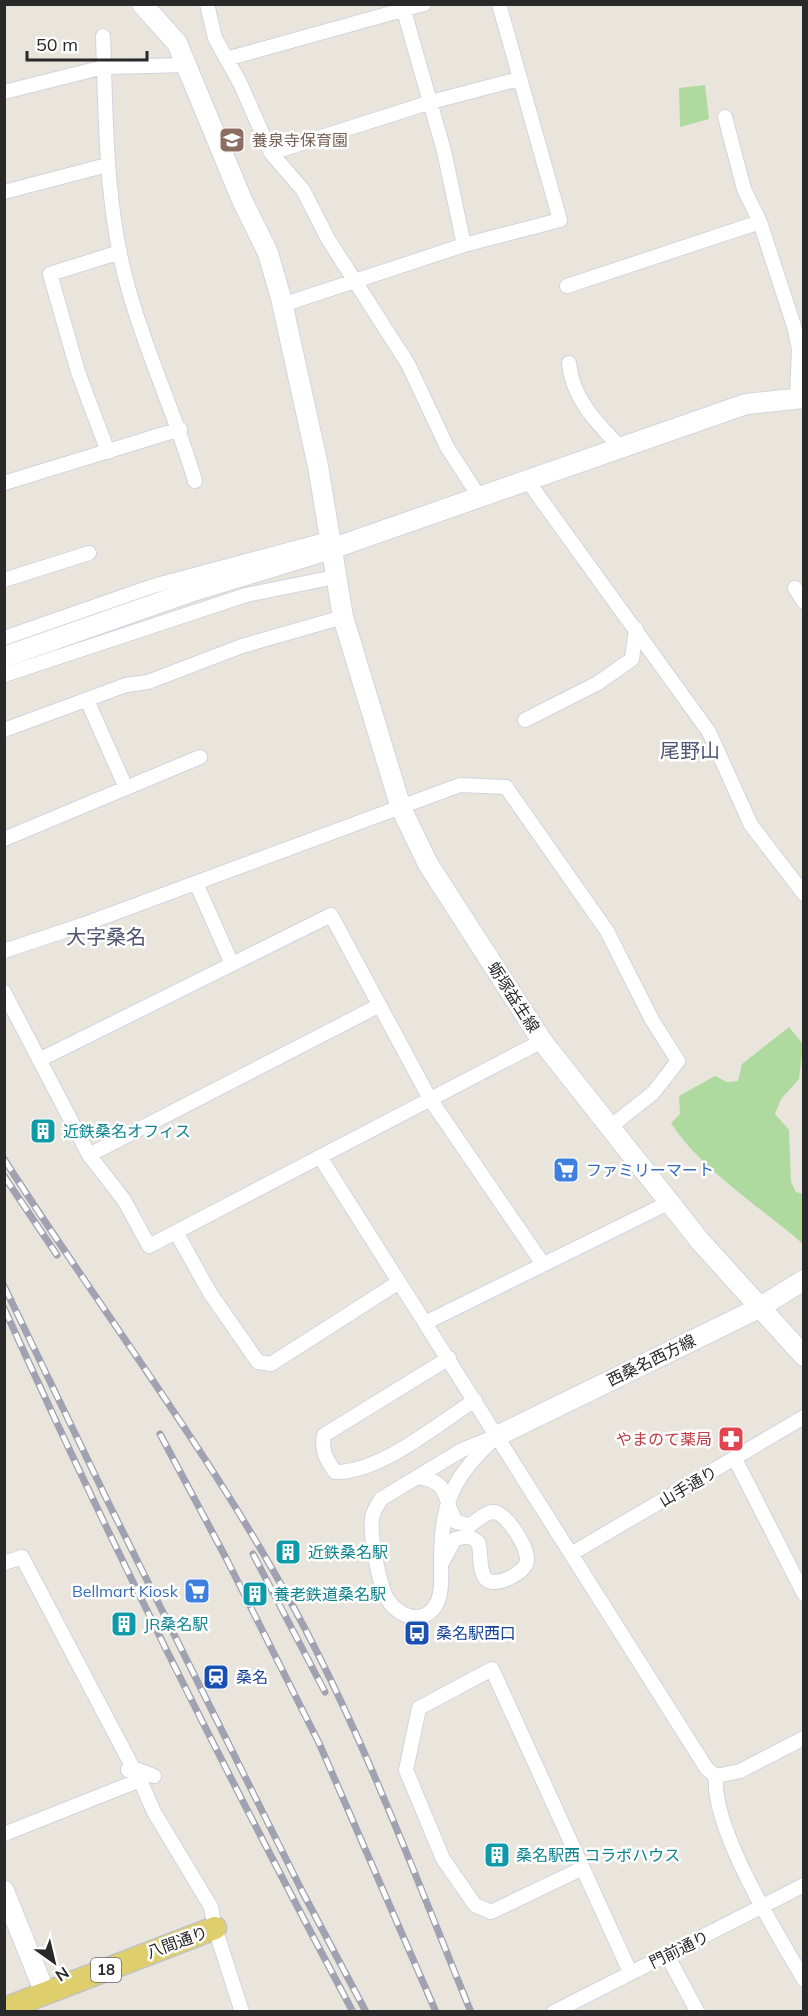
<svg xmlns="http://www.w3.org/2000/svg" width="808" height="2016" font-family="Mulish,'Noto Sans JP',sans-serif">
<rect width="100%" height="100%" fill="#e9e5dc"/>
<!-- green -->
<path fill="#aeda9f" d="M 705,85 L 709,119 L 680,127 L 679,88 Z
M 789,1027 L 803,1044 L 799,1079 L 781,1099 L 775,1114 L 789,1130 L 791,1182 L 796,1192 L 803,1194 L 803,1244 C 762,1208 700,1169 671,1123 L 680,1114 L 679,1096 L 715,1076 L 727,1082 L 738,1081 L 742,1064 Z"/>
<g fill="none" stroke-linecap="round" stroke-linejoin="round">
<!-- street casing -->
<g stroke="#d2d3e0" stroke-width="16">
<path id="street" d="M 207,4 L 215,38 L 240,83 L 271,153 L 303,190 L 328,239 L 408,364 L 447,447 L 480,498
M 402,4 L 444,151 L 464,245
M 103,36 C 106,121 105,208 129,291 C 147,355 176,416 195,481
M 226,59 L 424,4
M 4,92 L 104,67 L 188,65
M 725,117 L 744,189 L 760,222 L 794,326 L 799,349 L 797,396
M 271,153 L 431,102 L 519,79
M 4,192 L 107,165
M 567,286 L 760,222
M 282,305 L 464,245 L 560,220 L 499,4
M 569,363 C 572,398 597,423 620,447
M 108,452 L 78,372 L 50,274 L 120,252
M 527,480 L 709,732 L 751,825 L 804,894
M 4,483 L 180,429
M 4,580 L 89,553
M 795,588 L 804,602
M 4,638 L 153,586 L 329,539
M 4,675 L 246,595 L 335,577
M 87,700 L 126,788
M 525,720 L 598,683 L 632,659 L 636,629
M 4,730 L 126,685 L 148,682 L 242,646 L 343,617
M 4,839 L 200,757
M 196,883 L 232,964
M 4,951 L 82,925 L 460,785 L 506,787 L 607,931 L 652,1020 L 678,1061 L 653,1093 L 610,1127
M 4,992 L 89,1155 L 124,1200 L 149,1246 L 542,1041
M 39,1060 L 331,915 L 430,1099 L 543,1264
M 89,1155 L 378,1006
M 320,1157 L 707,1769 L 716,1776 L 740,1771 L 804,1738
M 176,1232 L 210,1293 L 258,1362 L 271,1364 L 399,1282
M 425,1323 L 670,1202
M 449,1358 L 324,1435 C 321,1451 326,1459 335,1472 C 380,1473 438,1424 475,1400
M 497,1436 C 453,1477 442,1499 441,1560 C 441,1573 443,1593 436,1605 C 421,1629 391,1613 384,1592 C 378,1575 370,1537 372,1520 C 372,1512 377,1506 381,1499 L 462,1450 Z
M 735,1459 L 804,1594
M 418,1477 C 452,1482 442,1499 456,1522 L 470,1525 C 478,1521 484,1512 494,1512 C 507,1513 532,1552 526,1564 C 522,1574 495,1588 486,1579 C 478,1570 482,1553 478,1542 L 469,1536 L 455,1539 L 443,1561
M 571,1554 L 804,1417
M 4,1563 L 22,1557 L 133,1768
M 128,1770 L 133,1768 L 154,1776
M 716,1776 C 711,1828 777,1933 804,1980
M 4,1834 L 140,1780 L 154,1812 L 211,1907 L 215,1928 L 242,2012
M 583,1868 L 491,1912 L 475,1905 L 443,1859 L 406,1770 L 419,1708 L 492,1669 L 630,1972
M 667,1955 L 697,2011 L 695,2012
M 554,2012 L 804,1885"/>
</g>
<!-- secondary casing -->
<g stroke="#d2d3e0" stroke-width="22">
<path id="secondary" d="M 142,4 L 177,43 L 242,200 L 268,253 L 281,298 L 318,466 L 343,617 L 401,808 L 428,864 L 542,1041 L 700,1241 L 804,1356
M 4,657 L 190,592 L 331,549 L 746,404 L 804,398
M 497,1436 L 759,1308 L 804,1280
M 4,1891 L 45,1993"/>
</g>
<!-- primary casing -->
<g stroke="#c3c3c3" stroke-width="25">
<path id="primary" d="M 4,2009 L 215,1928"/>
</g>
<!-- street -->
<use href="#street" stroke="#fff" stroke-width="14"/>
<!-- secondary -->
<use href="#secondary" stroke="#fff" stroke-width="20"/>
<!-- primary -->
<use href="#primary" stroke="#dfce6c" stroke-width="22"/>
<!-- rail casing -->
<g stroke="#a0a1b1" stroke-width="7">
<path id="rail" d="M 4,1159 C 100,1309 209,1451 294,1608 C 364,1737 415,1876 471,2012
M 4,1176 L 57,1255
M 4,1286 L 109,1504 L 302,1891 L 366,2012
M 4,1308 C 112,1547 230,1781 353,2012
M 160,1434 L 226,1558 L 319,1743 L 436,2012
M 253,1554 L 325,1692"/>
</g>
<!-- rail -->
<use href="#rail" stroke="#fff" stroke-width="4.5" stroke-dasharray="14" stroke-linecap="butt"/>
</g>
<!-- icons -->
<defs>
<g id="school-square" transform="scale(1.35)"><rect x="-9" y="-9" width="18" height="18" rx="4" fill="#8d6e63" stroke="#fff"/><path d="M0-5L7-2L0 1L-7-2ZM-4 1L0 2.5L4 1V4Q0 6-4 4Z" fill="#fff"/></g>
<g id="building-square" transform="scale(1.35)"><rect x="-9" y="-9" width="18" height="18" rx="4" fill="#0f9aa8" stroke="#fff"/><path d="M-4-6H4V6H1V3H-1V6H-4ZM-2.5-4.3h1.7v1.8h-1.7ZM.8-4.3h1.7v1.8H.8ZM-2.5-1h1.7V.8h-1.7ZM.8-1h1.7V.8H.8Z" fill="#fff"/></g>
<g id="supermarket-square" transform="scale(1.35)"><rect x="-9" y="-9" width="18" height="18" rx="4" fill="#3f7fe0" stroke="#fff"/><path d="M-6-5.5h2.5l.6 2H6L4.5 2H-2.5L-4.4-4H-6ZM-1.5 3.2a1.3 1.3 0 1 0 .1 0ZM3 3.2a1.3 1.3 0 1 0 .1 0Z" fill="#fff"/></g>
<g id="pharmacy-square" transform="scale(1.35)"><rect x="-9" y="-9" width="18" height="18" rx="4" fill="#e0444e" stroke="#fff"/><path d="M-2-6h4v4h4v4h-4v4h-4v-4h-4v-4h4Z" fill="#fff"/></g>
<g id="bus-square" transform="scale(1.35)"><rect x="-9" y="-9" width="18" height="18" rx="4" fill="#1a4fb4" stroke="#fff"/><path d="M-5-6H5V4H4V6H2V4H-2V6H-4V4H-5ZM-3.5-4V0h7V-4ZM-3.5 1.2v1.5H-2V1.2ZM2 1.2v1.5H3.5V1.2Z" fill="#fff"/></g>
<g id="station-square" transform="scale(1.35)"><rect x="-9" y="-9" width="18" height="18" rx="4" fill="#1a4fb4" stroke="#fff"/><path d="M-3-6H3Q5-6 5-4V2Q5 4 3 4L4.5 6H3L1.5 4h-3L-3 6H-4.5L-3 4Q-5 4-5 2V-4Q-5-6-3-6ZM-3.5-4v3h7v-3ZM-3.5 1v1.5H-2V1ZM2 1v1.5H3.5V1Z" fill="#fff"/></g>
</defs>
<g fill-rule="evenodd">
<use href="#school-square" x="232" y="140"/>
<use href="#building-square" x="43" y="1131"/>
<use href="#supermarket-square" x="566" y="1170"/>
<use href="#pharmacy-square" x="731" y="1439"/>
<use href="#building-square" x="288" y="1552"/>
<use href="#supermarket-square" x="197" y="1591"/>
<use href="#building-square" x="255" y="1594"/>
<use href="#building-square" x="124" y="1624"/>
<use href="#bus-square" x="417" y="1633"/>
<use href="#station-square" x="216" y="1677"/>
<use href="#building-square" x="497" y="1855"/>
</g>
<g text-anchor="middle" stroke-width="5" stroke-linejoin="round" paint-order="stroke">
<!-- shield labels -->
<rect fill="#fff" stroke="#696969" stroke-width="1.5" x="91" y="1958" width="30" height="24" rx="4.5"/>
<g font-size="15" font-weight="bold" fill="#292929">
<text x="106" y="1975">18</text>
</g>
<!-- education labels -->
<g font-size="16" fill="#785e54" stroke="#fff" text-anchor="start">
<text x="252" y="146">養泉寺保育園</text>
</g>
<!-- street labels -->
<g font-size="16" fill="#292929" stroke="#fff">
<text transform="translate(514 997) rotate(57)" y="6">蛎塚益生線</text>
<text transform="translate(651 1360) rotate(-26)" y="6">西桑名西方線</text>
<text transform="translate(688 1486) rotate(-30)" y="6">山手通り</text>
<text transform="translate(177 1942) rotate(-20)" y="6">八間通り</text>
<text transform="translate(679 1949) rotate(-26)" y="6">門前通り</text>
</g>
<!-- culture labels -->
<g font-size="16" fill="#0d838f" stroke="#fff" text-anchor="start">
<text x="63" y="1137">近鉄桑名オフィス</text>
<text x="308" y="1558">近鉄桑名駅</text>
<text x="274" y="1600">養老鉄道桑名駅</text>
<text x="144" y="1630">JR桑名駅</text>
<text x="516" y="1861">桑名駅西 コラボハウス</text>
</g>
<!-- shop labels -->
<g font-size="16" fill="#366cbe" stroke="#fff" text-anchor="start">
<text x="586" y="1176">ファミリーマート</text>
<text x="178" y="1597" text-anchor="end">Bellmart Kiosk</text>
</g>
<!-- health labels -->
<g font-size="16" fill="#be3a42" stroke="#fff" text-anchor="end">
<text x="712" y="1445">やまのて薬局</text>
</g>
<!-- transit labels -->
<g font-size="16" fill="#164399" stroke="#fff" text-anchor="start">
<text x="436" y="1639">桑名駅西口</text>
<text x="236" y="1683">桑名</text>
</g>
<!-- quarter labels -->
<g font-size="20" fill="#4f5374" stroke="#fff">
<text x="690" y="758">尾野山</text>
<text x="106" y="944">大字桑名</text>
</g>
</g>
<!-- border -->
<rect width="808" height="2016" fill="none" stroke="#292929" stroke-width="12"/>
<!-- north arrow -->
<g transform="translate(54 1962) rotate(146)" stroke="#ffffff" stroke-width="4.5" paint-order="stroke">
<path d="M0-4.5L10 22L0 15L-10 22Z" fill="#292929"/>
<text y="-9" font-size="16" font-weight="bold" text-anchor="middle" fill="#292929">N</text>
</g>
<!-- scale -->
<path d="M27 51v9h120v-9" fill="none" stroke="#292929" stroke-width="3"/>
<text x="36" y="51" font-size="18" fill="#292929" stroke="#ffffff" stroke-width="4.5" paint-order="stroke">50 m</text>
</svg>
